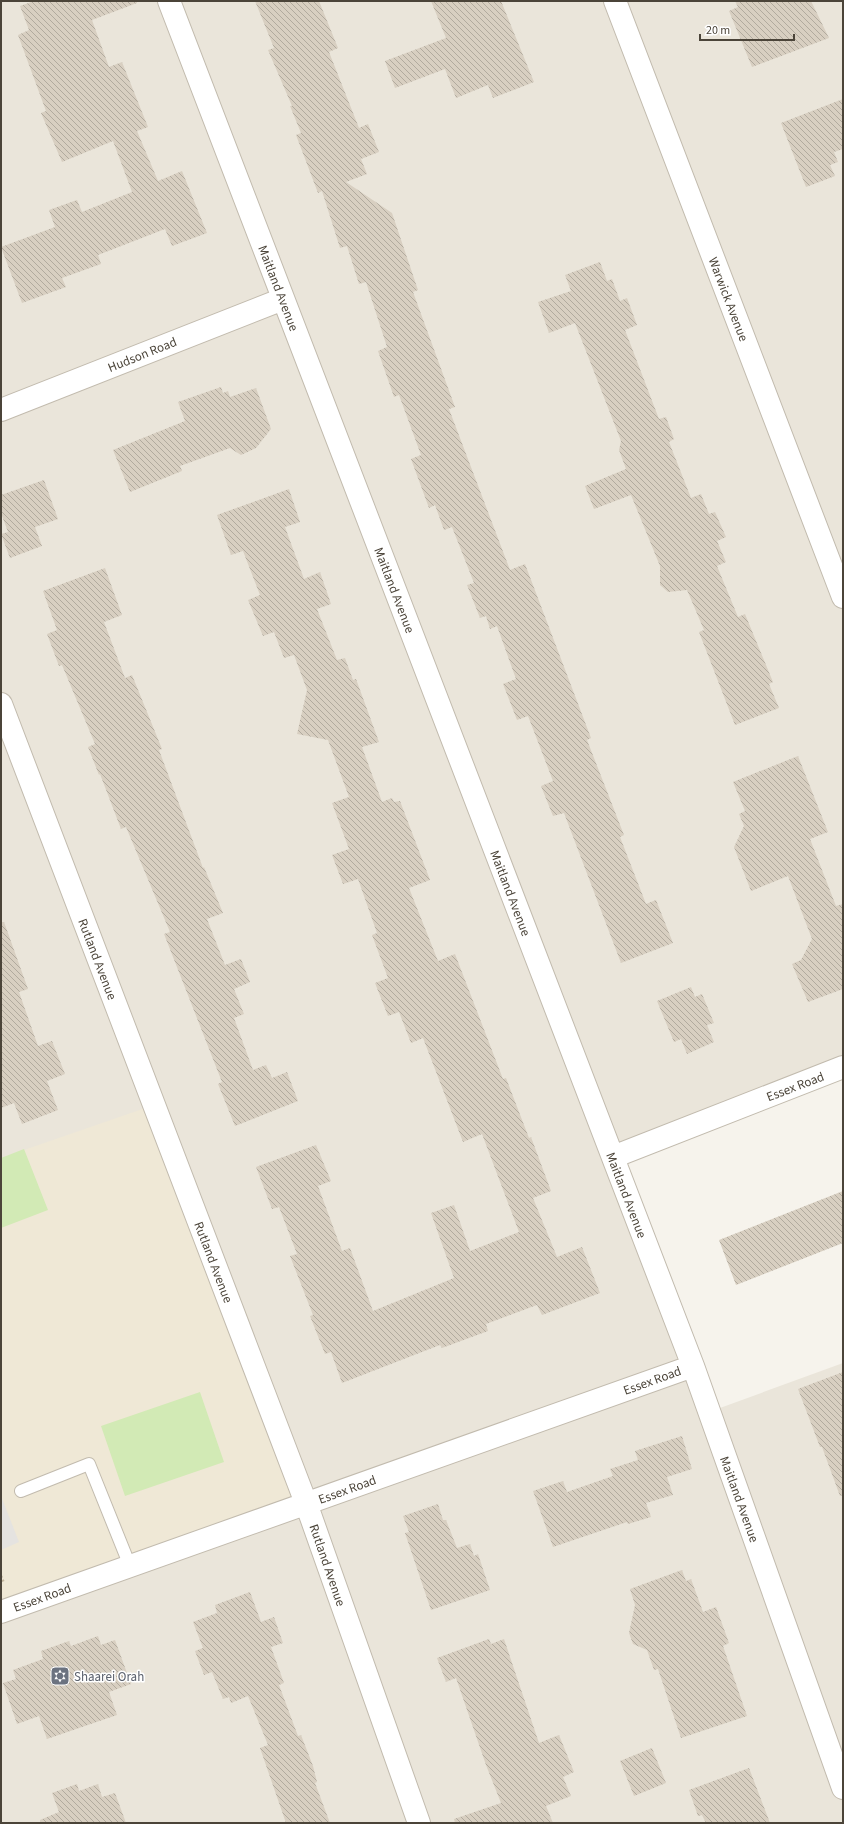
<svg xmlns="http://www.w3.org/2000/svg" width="844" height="1824" font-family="'Source Sans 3',sans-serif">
<defs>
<pattern id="building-back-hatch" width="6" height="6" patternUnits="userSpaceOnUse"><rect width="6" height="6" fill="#d8cfc1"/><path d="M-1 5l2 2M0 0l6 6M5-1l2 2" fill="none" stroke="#b1aa9e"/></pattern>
</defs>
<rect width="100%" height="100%" fill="#f6f3ec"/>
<!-- residential -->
<path fill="#eae5da" d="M 1,1 L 843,1 L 843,1067 L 613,1157 L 709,1412 L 843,1363 L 843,1823 L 1,1823 Z"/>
<!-- education -->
<path fill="#efe8d6" d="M 154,1105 L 306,1503 L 1,1612 L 1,1158 Z"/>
<!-- green -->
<path fill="#d2eab5" d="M 24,1149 L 48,1210 L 1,1228 L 1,1158 Z
M 200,1392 L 224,1462 L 125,1496 L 101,1426 Z"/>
<!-- parking -->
<path fill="#e5e3e0" d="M 1,1496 L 19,1542 L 1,1550 Z"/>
<!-- building -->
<path fill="url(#building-back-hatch)" d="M 34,1 L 137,1 L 137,3 L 92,20 L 109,67 L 122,62 L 148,127 L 137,131 L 158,181 L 182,171 L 207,233 L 172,246 L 165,229 L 98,255 L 101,264 L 62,278 L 66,287 L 22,303 L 1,247 L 55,227 L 49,210 L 77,200 L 82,212 L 132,192 L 113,141 L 62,162 L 41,113 L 46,111 L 18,35 L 29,30 L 20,6 Z
M 255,1 L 319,1 L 338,48 L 329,52 L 359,128 L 368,124 L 379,152 L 361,159 L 367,174 L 346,182 L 392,213 L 418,290 L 413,292 L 455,407 L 449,409 L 510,570 L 525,564 L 591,738 L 587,740 L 624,835 L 620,837 L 646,904 L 656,900 L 673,943 L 621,963 L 564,813 L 553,816 L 541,786 L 553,781 L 528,716 L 517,720 L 503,684 L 516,679 L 497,626 L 490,629 L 486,616 L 480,618 L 467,585 L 474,583 L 452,527 L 444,530 L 435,505 L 429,508 L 411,459 L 421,455 L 399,395 L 394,397 L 378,351 L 387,347 L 366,282 L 359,284 L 347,246 L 340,248 L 322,191 L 318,193 L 296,135 L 301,133 L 290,106 L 292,106 L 268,50 L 274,48 Z
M 431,1 L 501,1 L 534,82 L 493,98 L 488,85 L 456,98 L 445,69 L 395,88 L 385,61 L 446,38 Z
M 735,1 L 811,1 L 829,38 L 752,67 L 729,11 L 738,7 Z
M 843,99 L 843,149 L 834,152 L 838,162 L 830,165 L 835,176 L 806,187 L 781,123 Z
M 600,262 L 607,281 L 612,279 L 620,301 L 627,298 L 637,325 L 625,330 L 659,419 L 666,417 L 674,439 L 669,442 L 691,498 L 701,494 L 709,514 L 715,512 L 726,537 L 717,541 L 726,562 L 717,566 L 738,617 L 745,614 L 773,682 L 769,684 L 779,708 L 735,725 L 699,632 L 704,630 L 687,590 L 668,592 L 660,585 L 660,566 L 631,495 L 594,509 L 585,486 L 626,469 L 619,450 L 621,441 L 575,323 L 549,333 L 538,302 L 571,291 L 565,275 Z
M 221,387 L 223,393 L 228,391 L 230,397 L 256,388 L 271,429 L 256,448 L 241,455 L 230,448 L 180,466 L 182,471 L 130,492 L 113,450 L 185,421 L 178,402 Z
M 44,480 L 58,519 L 35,527 L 42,546 L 10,558 L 1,534 L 8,532 L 1,513 L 1,495 Z
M 289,489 L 300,522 L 285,527 L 304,579 L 320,572 L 331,604 L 317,609 L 337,660 L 345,658 L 353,680 L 356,679 L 379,742 L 362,747 L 382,802 L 392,798 L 394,802 L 400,801 L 430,880 L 409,888 L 438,961 L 455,954 L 503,1079 L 506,1078 L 529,1138 L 531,1137 L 551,1191 L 533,1198 L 557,1257 L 582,1247 L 600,1293 L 542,1315 L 537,1305 L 486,1324 L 488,1331 L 442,1348 L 440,1345 L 342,1383 L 331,1352 L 325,1354 L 310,1316 L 313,1315 L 290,1256 L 297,1254 L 279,1207 L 272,1209 L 256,1167 L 316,1145 L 331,1181 L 318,1186 L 342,1251 L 350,1248 L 373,1311 L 454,1278 L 431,1213 L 454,1205 L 470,1251 L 519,1232 L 482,1134 L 463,1142 L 423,1038 L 411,1043 L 399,1012 L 388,1016 L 375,983 L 388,978 L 372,935 L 377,933 L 358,879 L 343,884 L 332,855 L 349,849 L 332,803 L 349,797 L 328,740 L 297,734 L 307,690 L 294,655 L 284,658 L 274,632 L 263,636 L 248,600 L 260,595 L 243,551 L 231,555 L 217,515 Z
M 105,568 L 122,615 L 104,622 L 125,678 L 132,675 L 162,749 L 159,750 L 203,868 L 204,867 L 223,913 L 207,919 L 225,965 L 241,959 L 250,982 L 234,989 L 244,1014 L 234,1018 L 253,1070 L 266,1065 L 272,1078 L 287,1072 L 298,1101 L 235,1126 L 218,1084 L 222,1082 L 164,934 L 170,932 L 126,827 L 121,829 L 100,774 L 99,775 L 88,747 L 95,744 L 62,665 L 59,666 L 47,634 L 57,630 L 43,591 Z
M 798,756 L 828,832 L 810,839 L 836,906 L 843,904 L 843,989 L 808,1002 L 792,964 L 801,960 L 812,939 L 788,876 L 751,891 L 734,847 L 744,826 L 739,814 L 745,811 L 733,782 Z
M 1,922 L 4,922 L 28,989 L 19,992 L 38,1046 L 52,1041 L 65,1074 L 47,1081 L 58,1110 L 22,1124 L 14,1103 L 1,1108 Z
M 691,987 L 695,997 L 702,994 L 714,1023 L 707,1025 L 714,1042 L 687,1054 L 681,1039 L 674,1042 L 657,1001 Z
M 843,1191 L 843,1243 L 736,1285 L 719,1240 Z
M 843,1372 L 843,1495 L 840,1496 L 822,1447 L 820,1447 L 798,1389 Z
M 682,1436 L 692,1469 L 667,1477 L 673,1495 L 646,1503 L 651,1517 L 628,1524 L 627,1522 L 553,1547 L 533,1491 L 563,1481 L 567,1492 L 613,1476 L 610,1469 L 638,1460 L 635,1451 Z
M 438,1504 L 443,1520 L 446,1520 L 457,1548 L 470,1544 L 474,1556 L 478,1554 L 490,1590 L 431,1610 L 405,1533 L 409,1532 L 403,1516 Z
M 682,1570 L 686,1581 L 691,1579 L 703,1612 L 716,1607 L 729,1643 L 723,1646 L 747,1716 L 681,1738 L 658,1669 L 654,1670 L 647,1650 L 633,1644 L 629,1633 L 635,1605 L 630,1589 Z
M 250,1592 L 261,1622 L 274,1617 L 283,1643 L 271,1647 L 284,1683 L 279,1685 L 298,1736 L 301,1735 L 313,1766 L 317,1782 L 315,1783 L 330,1823 L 286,1823 L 260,1748 L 268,1745 L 248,1696 L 231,1703 L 229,1697 L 223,1699 L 212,1672 L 204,1675 L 195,1651 L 203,1648 L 193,1622 L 217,1613 L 215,1605 Z
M 98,1636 L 101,1645 L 115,1640 L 131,1684 L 109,1692 L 117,1715 L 47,1739 L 39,1716 L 17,1724 L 3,1683 L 16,1679 L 13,1670 L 43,1659 L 41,1651 L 69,1641 L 71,1646 Z
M 489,1639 L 491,1644 L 504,1639 L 539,1743 L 559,1735 L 574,1772 L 563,1777 L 571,1796 L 546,1806 L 553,1823 L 455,1823 L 454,1819 L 501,1803 L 486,1765 L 456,1678 L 446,1682 L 437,1658 Z
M 652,1748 L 666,1783 L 634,1796 L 620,1761 Z
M 749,1768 L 770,1823 L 706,1823 L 702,1815 L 698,1816 L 689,1790 Z
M 77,1784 L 79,1791 L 98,1784 L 102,1797 L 115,1793 L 126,1823 L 40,1823 L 40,1820 L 59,1812 L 52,1793 Z"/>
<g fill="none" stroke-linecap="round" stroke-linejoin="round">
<!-- service casing -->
<g stroke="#c2bbae" stroke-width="14">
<path id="service" d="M 21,1491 L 89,1464 L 130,1566"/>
</g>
<!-- minor casing -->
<g stroke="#c2bbae" stroke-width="24">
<path id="minor" d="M 169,1 L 693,1366 L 843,1788
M 615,1 L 843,597
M 1,410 L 283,299
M 1,704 L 306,1503 L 419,1823
M 613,1157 L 843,1067
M 1,1612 L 693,1366"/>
</g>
<!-- path -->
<path stroke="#c4b79f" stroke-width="2.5" stroke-dasharray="2 2" stroke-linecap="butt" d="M 1,1576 L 4,1583"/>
<!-- service -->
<use href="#service" stroke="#fff" stroke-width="12"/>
<!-- minor -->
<use href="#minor" stroke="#fff" stroke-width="22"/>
</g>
<!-- icons -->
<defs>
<g id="synagogue-square" transform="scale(1)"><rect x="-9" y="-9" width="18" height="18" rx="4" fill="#6b7280" stroke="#fff"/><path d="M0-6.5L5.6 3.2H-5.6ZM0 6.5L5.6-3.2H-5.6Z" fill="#fff"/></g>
</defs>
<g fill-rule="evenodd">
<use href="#synagogue-square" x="60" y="1676"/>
</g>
<g text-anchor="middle" stroke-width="3" stroke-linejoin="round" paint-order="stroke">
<!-- street labels -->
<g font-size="13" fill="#4b4439" stroke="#fff">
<text transform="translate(279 288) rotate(69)" y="5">Maitland Avenue</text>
<text transform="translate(729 299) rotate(69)" y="5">Warwick Avenue</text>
<text transform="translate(142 354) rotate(-22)" y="5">Hudson Road</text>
<text transform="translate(395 590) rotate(69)" y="5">Maitland Avenue</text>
<text transform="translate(511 893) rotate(69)" y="5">Maitland Avenue</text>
<text transform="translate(98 959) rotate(69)" y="5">Rutland Avenue</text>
<text transform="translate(795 1086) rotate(-21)" y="5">Essex Road</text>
<text transform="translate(627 1195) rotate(69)" y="5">Maitland Avenue</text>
<text transform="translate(214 1262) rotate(69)" y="5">Rutland Avenue</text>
<text transform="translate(652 1380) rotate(-20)" y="5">Essex Road</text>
<text transform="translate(347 1489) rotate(-20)" y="5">Essex Road</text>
<text transform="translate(740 1499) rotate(70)" y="5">Maitland Avenue</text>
<text transform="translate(328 1565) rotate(71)" y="5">Rutland Avenue</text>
<text transform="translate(42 1597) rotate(-20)" y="5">Essex Road</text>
</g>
<!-- worship labels -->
<g font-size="13" fill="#5b616d" stroke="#fff" text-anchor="start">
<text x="74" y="1681">Shaarei Orah</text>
</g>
</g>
<!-- border -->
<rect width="844" height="1824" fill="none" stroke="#4b4439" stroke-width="4"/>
<!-- scale -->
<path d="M700 34v6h94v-6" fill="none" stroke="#4b4439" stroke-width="2"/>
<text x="706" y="34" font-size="12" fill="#4b4439" stroke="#ffffff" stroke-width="3" paint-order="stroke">20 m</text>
</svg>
